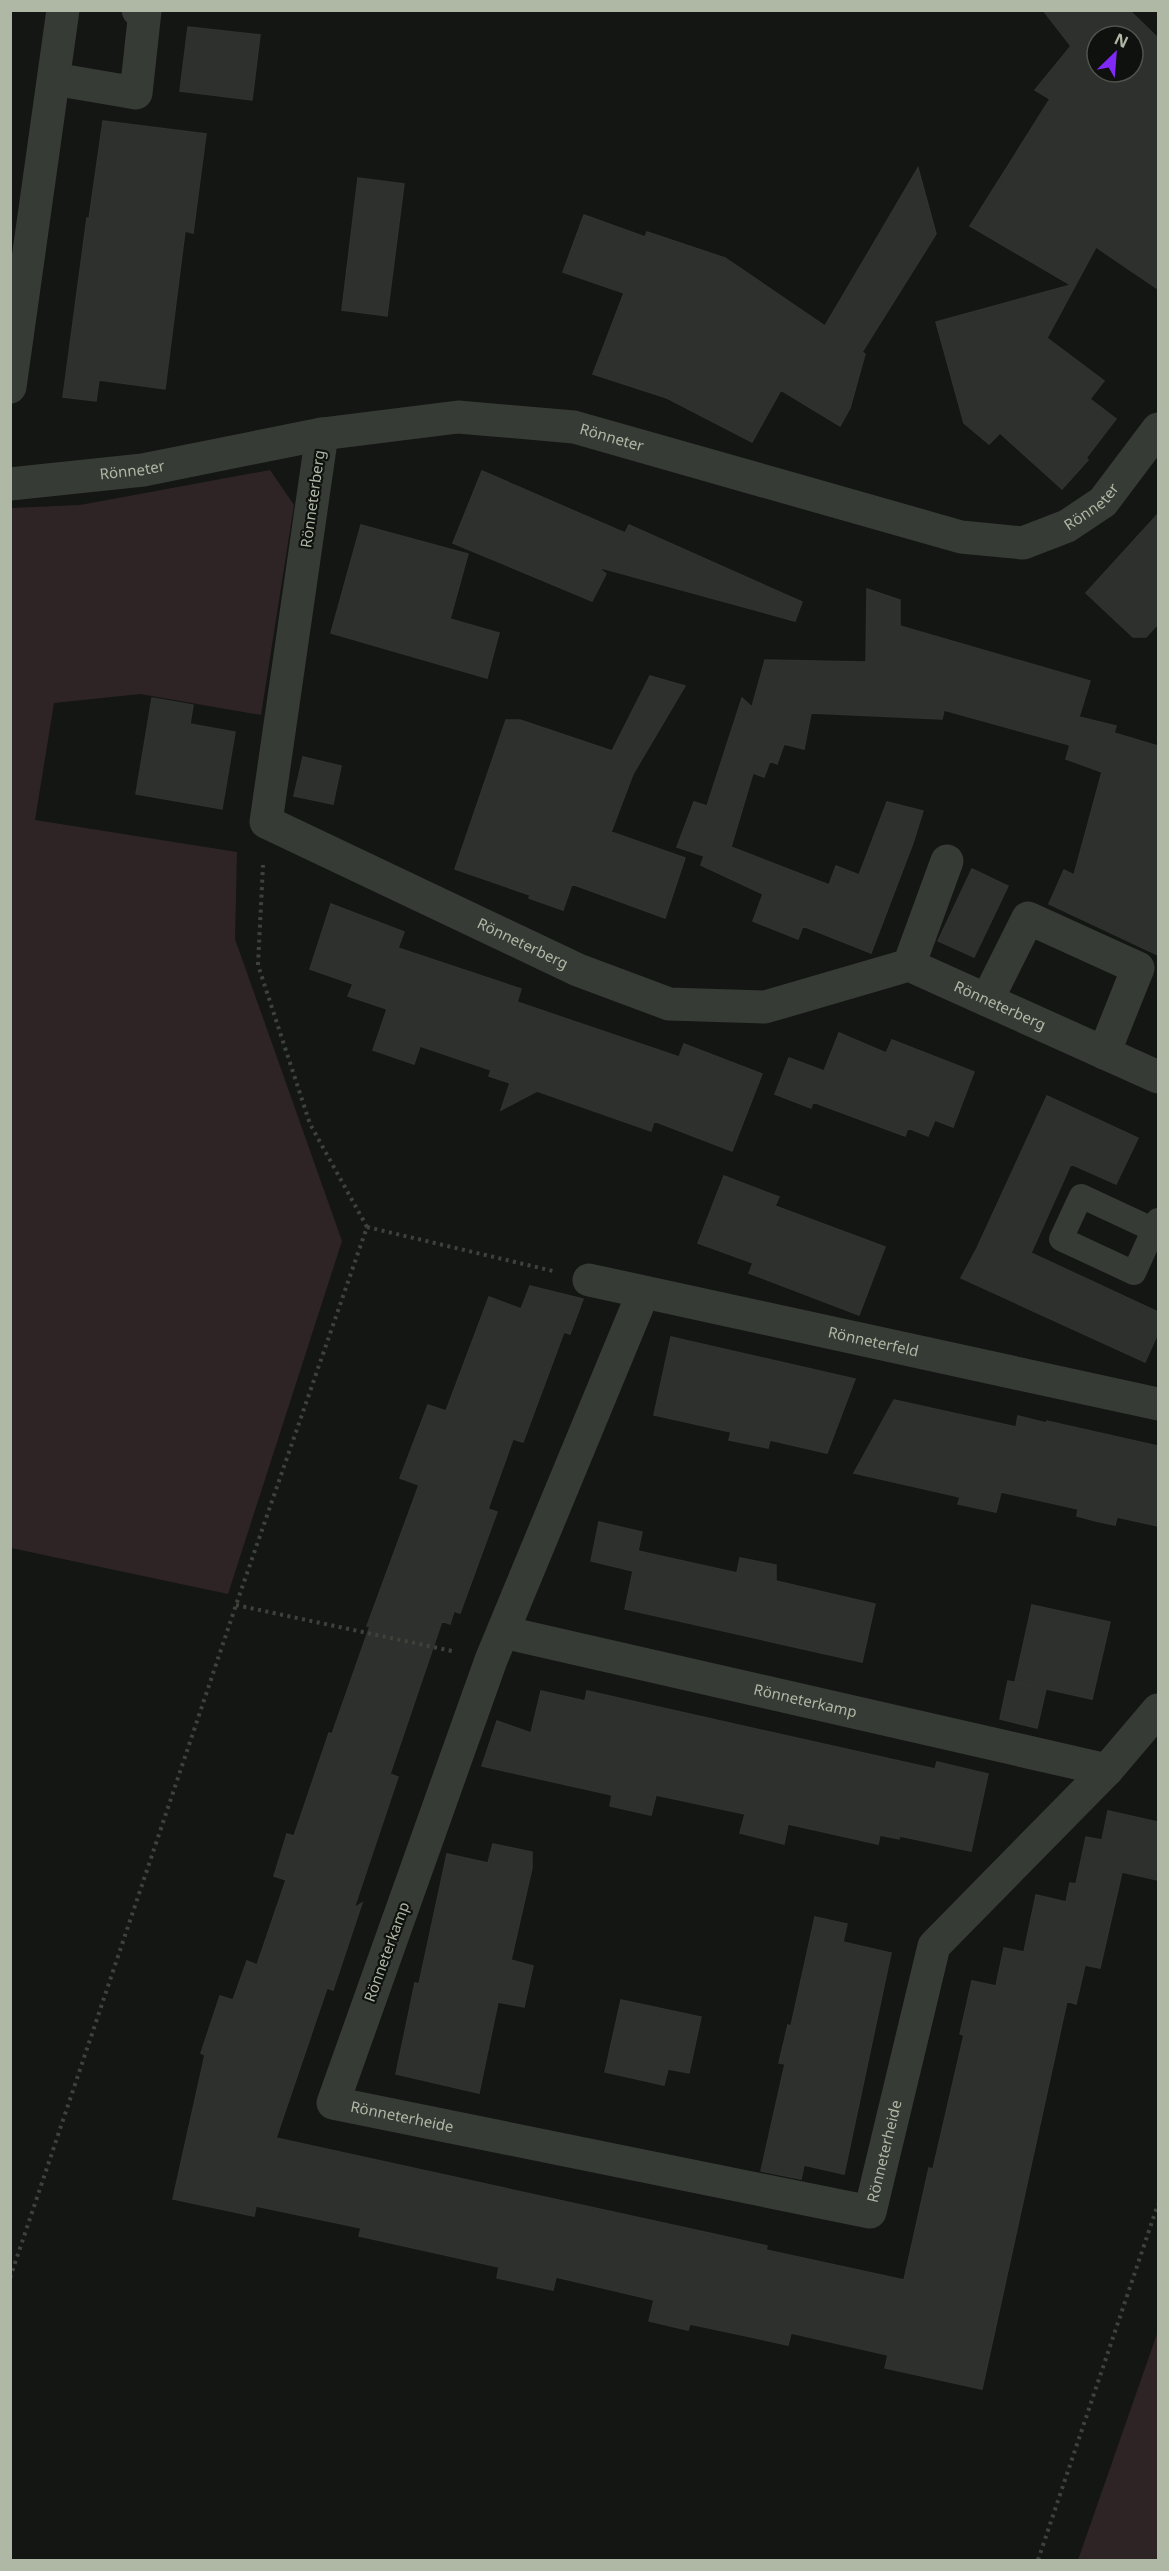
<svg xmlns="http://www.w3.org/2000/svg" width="1169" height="2571" font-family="'Noto Sans',sans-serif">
<rect width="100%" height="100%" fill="#141614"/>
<!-- green -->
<path fill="#2e2425" d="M 270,470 L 294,505 L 261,715 L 140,694 L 54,703 L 35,820 L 237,852 L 235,939 L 342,1241 L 228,1594 L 11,1548 L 10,508 L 80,505 Z
M 1158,2331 L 1158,2560 L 1078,2560 Z"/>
<!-- building -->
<path fill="#2d302c" stroke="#2f322e" stroke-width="1.5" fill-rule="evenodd" d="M 1043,10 L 1129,10 L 1158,38 L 1158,289 L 1096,247 L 1047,338 L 1104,381 L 1090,399 L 1116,419 L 1086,458 L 1088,460 L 1062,489 L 1000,433 L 989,444 L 964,423 L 936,322 L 1071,285 L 970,226 L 1050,99 L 1035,90 L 1071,46 ZM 1097,36 L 1133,36 L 1133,72 L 1097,72 Z
M 188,27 L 260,35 L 252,100 L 180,91 Z
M 103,121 L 206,134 L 193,233 L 185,231 L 165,389 L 99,380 L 96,401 L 63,397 L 87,218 L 89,219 Z
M 918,168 L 936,234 L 862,352 L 865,354 L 850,408 L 840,426 L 781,390 L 752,442 L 667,398 L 593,374 L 624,293 L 563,272 L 584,215 L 645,237 L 647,232 L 725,258 L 825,326 Z
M 358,178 L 404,184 L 387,316 L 342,310 Z
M 482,471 L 625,533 L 629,525 L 802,602 L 795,621 L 598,567 L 606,574 L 592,601 L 453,543 Z
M 1158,514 L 1158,624 L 1146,637 L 1133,637 L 1086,593 Z
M 361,525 L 468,554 L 450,619 L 499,633 L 487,678 L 331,633 Z
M 867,589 L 900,600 L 900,626 L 1090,681 L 1079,717 L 1116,726 L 1114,733 L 1158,746 L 1158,955 L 1049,904 L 1064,870 L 1074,875 L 1102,772 L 1066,759 L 1070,745 L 944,710 L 942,719 L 811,713 L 804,749 L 784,744 L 777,764 L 770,761 L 764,777 L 753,773 L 731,847 L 829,885 L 836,866 L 859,875 L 887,802 L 923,811 L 913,843 L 871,953 L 803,926 L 798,939 L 753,921 L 763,894 L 701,865 L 704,856 L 677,847 L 694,802 L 707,806 L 742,698 L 752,707 L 765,660 L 866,662 Z
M 650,676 L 685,686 L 633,774 L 611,832 L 685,858 L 665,918 L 572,884 L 563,910 L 529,898 L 530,895 L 455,869 L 506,720 L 520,720 L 612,751 Z
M 152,698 L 193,705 L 190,724 L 235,732 L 222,809 L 136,794 Z
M 303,757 L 341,766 L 333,804 L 294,796 Z
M 972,869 L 1008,886 L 974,957 L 938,941 Z
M 331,904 L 404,932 L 398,948 L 521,989 L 517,1002 L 679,1057 L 684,1044 L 762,1074 L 732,1151 L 654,1121 L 651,1131 L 537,1091 L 501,1110 L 510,1083 L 489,1076 L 491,1070 L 420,1046 L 414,1064 L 373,1050 L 387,1009 L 348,996 L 353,984 L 310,969 Z
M 839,1033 L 886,1053 L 892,1040 L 974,1072 L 953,1127 L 935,1120 L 928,1136 L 908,1128 L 905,1136 L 813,1102 L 811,1108 L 775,1094 L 789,1058 L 824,1071 Z
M 1047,1096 L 1138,1138 L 1116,1184 L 1071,1164 L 1031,1253 L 1158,1312 L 1158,1333 L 1145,1362 L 961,1278 L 977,1248 Z
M 724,1176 L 779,1197 L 775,1206 L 885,1247 L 859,1315 L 749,1273 L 753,1263 L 698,1243 Z
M 530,1286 L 583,1299 L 570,1334 L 564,1332 L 523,1442 L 513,1439 L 488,1509 L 497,1512 L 460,1613 L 454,1611 L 450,1624 L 442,1621 L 390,1774 L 398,1777 L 354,1908 L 362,1903 L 333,1990 L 327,1988 L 276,2138 L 709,2233 L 767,2246 L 766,2250 L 904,2280 L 929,2168 L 933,2169 L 964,2035 L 960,2034 L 972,1981 L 996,1986 L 1004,1948 L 1024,1952 L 1036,1895 L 1066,1902 L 1070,1883 L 1076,1884 L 1086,1837 L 1102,1840 L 1108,1811 L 1158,1822 L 1158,1880 L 1122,1872 L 1100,1968 L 1085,1965 L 1076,2004 L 1067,2001 L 982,2389 L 885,2368 L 888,2355 L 791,2333 L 788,2345 L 690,2324 L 688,2330 L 649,2321 L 654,2300 L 556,2277 L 553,2290 L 497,2278 L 499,2267 L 359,2236 L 361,2228 L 256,2206 L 254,2216 L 173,2199 L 205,2055 L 201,2053 L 220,1996 L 233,2000 L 247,1961 L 257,1965 L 286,1880 L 274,1876 L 287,1834 L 294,1836 L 329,1733 L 332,1734 L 370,1626 L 367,1626 L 419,1485 L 400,1478 L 428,1405 L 446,1411 L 489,1297 L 521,1309 Z
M 671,1337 L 855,1379 L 827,1453 L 770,1440 L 768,1448 L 729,1440 L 731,1432 L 654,1415 Z
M 894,1400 L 1016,1427 L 1018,1416 L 1046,1423 L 1047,1421 L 1158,1446 L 1158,1526 L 1117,1517 L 1115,1525 L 1096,1521 L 1077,1516 L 1078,1509 L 1001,1492 L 996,1512 L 958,1504 L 960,1497 L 854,1473 Z
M 599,1522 L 642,1532 L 638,1551 L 737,1573 L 740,1558 L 776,1565 L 776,1581 L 875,1604 L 862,1662 L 625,1609 L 633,1571 L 591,1561 Z
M 1032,1605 L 1110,1622 L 1092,1699 L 1015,1682 Z
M 1008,1681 L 1046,1689 L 1037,1728 L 1000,1719 Z
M 541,1691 L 585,1701 L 587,1691 L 935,1769 L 937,1762 L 988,1774 L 971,1851 L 900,1836 L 899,1839 L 880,1835 L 878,1844 L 788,1824 L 784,1844 L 740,1833 L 745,1814 L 656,1795 L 651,1815 L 610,1806 L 612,1795 L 482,1766 L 497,1721 L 531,1733 Z
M 493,1844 L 532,1852 L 532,1868 L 511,1960 L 533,1966 L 524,2007 L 498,2002 L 479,2093 L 396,2074 L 415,1983 L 419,1984 L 447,1854 L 488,1863 Z
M 815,1917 L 847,1924 L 843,1942 L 891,1953 L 844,2174 L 804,2165 L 801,2179 L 761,2171 L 785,2064 L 779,2063 L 788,2025 L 791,2026 Z
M 621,2000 L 701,2017 L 689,2073 L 668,2069 L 664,2085 L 605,2072 Z"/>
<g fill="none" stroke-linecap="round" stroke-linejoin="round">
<!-- path -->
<path stroke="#3f423b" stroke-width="4" stroke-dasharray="3 4.5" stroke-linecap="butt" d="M 367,1227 L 553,1271
M 236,1605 L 452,1651
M 10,2278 L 236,1605 L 367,1227 L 310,1124 L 258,965 L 263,865
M 1038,2560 L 1158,2204"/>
<!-- lane -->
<path stroke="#373b35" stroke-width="24" d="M 1154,1230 L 1081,1196 L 1061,1239 L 1134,1273 L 1158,1220"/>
<!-- street -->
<g stroke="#373b35" stroke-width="33">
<path d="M 54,79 L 136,93 L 145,11 L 138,10"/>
<path d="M 10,387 L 63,10"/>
<path id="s1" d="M 322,434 L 266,822 L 578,970 L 669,1004 L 765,1007 L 909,965 L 1158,1077"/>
<path id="s2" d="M 10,484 L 143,470 L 322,434 L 458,417 L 574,427 L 961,537 L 1023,543 L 1067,526 L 1103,502 L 1158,429"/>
<path d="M 909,965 L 947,861"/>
<path d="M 987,1000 L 1028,918 L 1138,968 L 1104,1053"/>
<path id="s3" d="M 589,1280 L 1158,1404"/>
<path id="s4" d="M 643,1293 L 491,1660 L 333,2103 L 870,2212 L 934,1946 L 1107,1770 L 1158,1710"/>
<path id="s5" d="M 503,1632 L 1107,1770"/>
</g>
</g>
<g text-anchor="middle" stroke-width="4.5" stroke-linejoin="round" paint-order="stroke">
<!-- street labels -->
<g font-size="15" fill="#afb7a5" stroke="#0f110f">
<text dy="5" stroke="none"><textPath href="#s2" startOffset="609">Rönneter</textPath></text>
<text dy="5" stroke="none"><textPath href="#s2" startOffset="123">Rönneter</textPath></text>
<text transform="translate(313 499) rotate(-82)" y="5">Rönneterberg</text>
<text dy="5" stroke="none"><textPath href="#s2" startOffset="1113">Rönneter</textPath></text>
<text dy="5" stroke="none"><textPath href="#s1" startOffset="676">Rönneterberg</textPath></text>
<text dy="5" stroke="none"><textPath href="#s1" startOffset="1180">Rönneterberg</textPath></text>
<text dy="5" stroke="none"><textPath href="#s3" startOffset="291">Rönneterfeld</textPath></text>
<text dy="5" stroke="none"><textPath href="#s5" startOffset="310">Rönneterkamp</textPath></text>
<text transform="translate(387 1952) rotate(-70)" y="5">Rönneterkamp</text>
<text dy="5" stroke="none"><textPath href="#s4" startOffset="938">Rönneterheide</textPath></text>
<text dy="5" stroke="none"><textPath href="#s4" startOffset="1478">Rönneterheide</textPath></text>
</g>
</g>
<!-- border -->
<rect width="1169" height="2571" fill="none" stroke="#afb7a5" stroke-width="24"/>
<!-- north arrow -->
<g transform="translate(1115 54) rotate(25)"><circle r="28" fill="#0f110f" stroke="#4f534b" stroke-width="1.5"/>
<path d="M0-4.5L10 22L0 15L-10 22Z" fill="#812af8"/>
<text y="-9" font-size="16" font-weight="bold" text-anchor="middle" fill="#afb7a5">N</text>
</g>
</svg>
